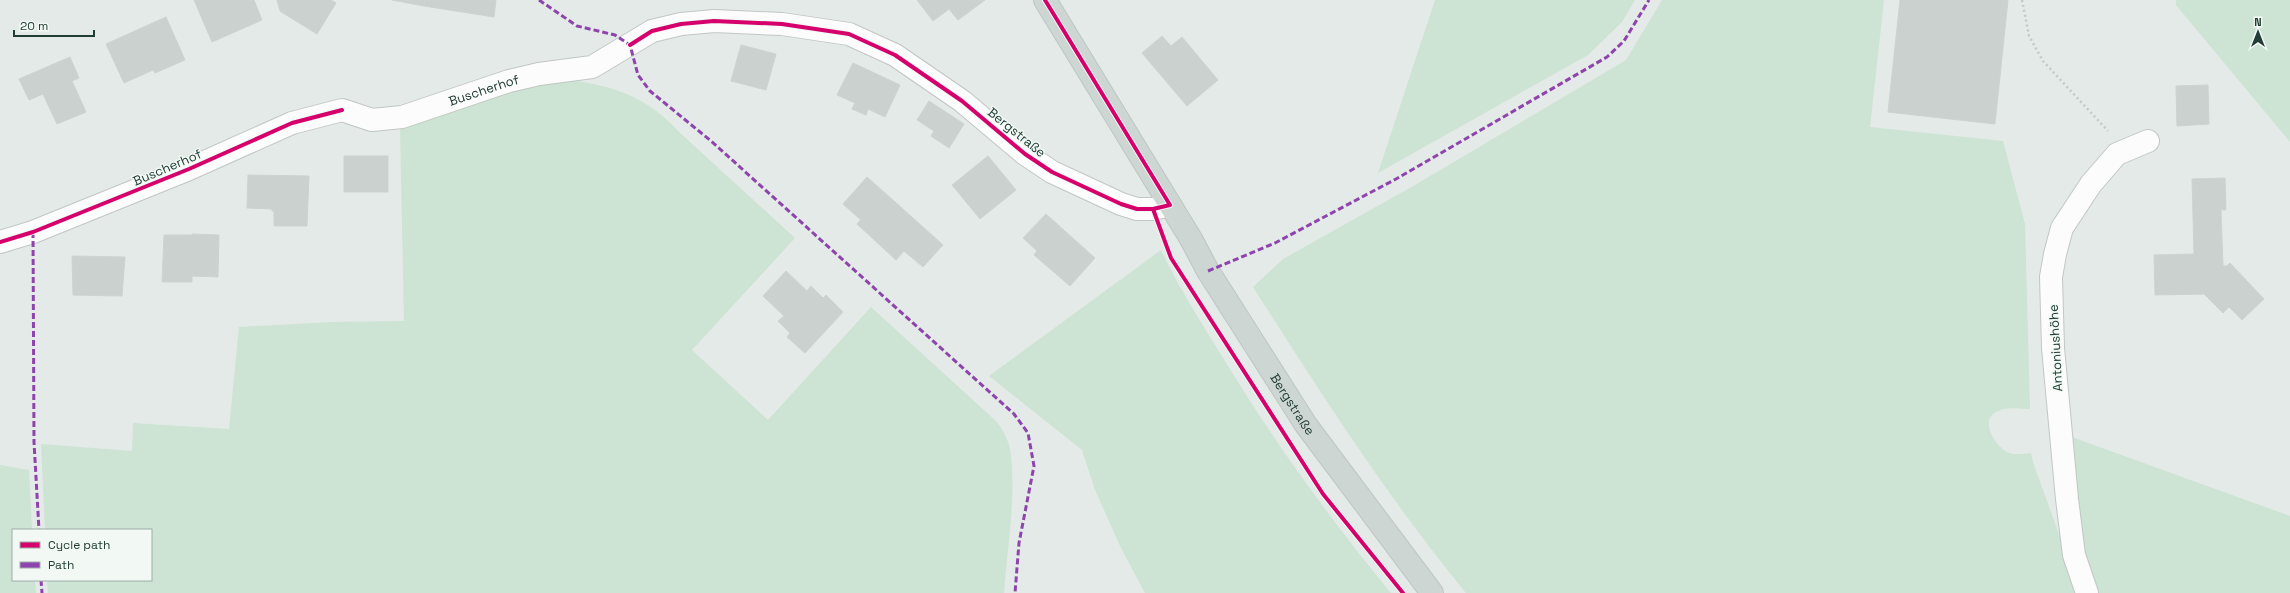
<svg xmlns="http://www.w3.org/2000/svg" width="2290" height="593" font-family="'Space Grotesk',sans-serif">
<rect width="100%" height="100%" fill="#e4eae7"/>
<!-- green -->
<path fill="#cde3d3" d="M 1435,0 L 1635,0 L 1622,22 L 1588,55 L 1378,173 Z
M 1662,0 L 1884,0 L 1870,127 L 2003,141 L 2025,224 L 2030,409 C 2019,409 2006,406 1996,412 C 1978,421 1998,452 2013,454 C 2018,455 2026,453 2031,453 L 2033,462 L 2080,593 L 1466,593 C 1387,497 1320,392 1253,287 L 1283,259 L 1415,185 L 1626,60 Z
M 2176,0 L 2290,0 L 2290,142 L 2176,5 Z
M 551,78 C 602,83 642,91 678,131 L 795,238 L 692,350 L 768,420 L 871,307 L 997,422 C 1003,430 1008,439 1010,449 C 1017,494 1007,548 1004,593 L 48,593 L 47,580 L 151,580 L 151,530 L 45,530 L 41,444 L 132,451 L 133,423 L 229,429 L 239,327 L 332,322 L 404,321 L 400,127 Z
M 1161,250 C 1178,286 1199,319 1220,353 C 1271,437 1328,517 1391,593 L 1145,593 L 1121,548 L 1095,490 L 1082,450 L 989,376 Z
M 2069,436 L 2290,516 L 2290,593 L 2095,593 L 2088,577 Z
M 0,465 L 29,470 L 32,530 L 13,530 L 13,580 L 35,580 L 36,593 L 0,593 Z"/>
<!-- building -->
<path fill="#cbd1ce" stroke="#cdd3d0" d="M 194,0 L 254,0 L 262,20 L 212,42 Z
M 277,0 L 291,0 L 283,13 L 280,11 Z
M 291,0 L 331,0 L 336,3 L 317,34 L 283,13 Z
M 392,0 L 425,0 L 424,6 Z
M 425,0 L 496,0 L 494,17 L 424,6 Z
M 917,0 L 943,0 L 949,9 L 933,21 Z
M 943,0 L 960,0 L 949,9 Z
M 960,0 L 985,0 L 958,20 L 949,9 Z
M 1900,0 L 2008,0 L 1995,124 L 1888,112 Z
M 166,17 L 185,60 L 155,73 L 153,70 L 124,83 L 106,44 Z
M 1162,36 L 1171,46 L 1182,37 L 1218,80 L 1187,106 L 1142,53 Z
M 741,45 L 776,54 L 766,90 L 731,81 Z
M 70,57 L 79,78 L 72,81 L 86,112 L 57,124 L 43,94 L 29,100 L 19,79 Z
M 853,63 L 900,85 L 885,117 L 868,109 L 866,115 L 852,109 L 855,103 L 837,95 Z
M 2208,85 L 2209,124 L 2177,126 L 2176,86 Z
M 929,101 L 964,124 L 949,148 L 931,136 L 934,131 L 917,120 Z
M 344,156 L 388,156 L 388,192 L 344,192 Z
M 988,156 L 1016,190 L 980,219 L 952,185 Z
M 248,175 L 309,176 L 307,226 L 274,226 L 274,211 L 272,211 L 272,209 L 247,208 Z
M 867,177 L 885,193 L 861,220 L 843,204 Z
M 2225,178 L 2226,210 L 2221,210 L 2223,266 L 2227,266 L 2230,263 L 2264,299 L 2242,320 L 2229,307 L 2223,313 L 2204,294 L 2155,295 L 2154,255 L 2194,254 L 2192,179 Z
M 885,193 L 943,245 L 923,267 L 904,251 L 896,260 L 857,224 Z
M 1046,214 L 1095,258 L 1070,286 L 1034,255 L 1037,251 L 1023,238 Z
M 192,234 L 219,235 L 218,277 L 192,276 L 192,282 L 162,282 L 164,235 L 192,235 Z
M 72,256 L 125,257 L 122,296 L 73,295 Z
M 786,271 L 807,291 L 811,286 L 823,298 L 826,295 L 843,312 L 805,353 L 787,337 L 790,333 L 778,321 L 784,316 L 763,296 Z"/>
<g fill="none" stroke-linecap="round" stroke-linejoin="round">
<!-- minor casing -->
<g stroke="#c1c7c4" stroke-width="24">
<g id="minor">
<path id="s1" d="M 0,242 L 33,232 L 189,169 L 292,123 L 342,110 L 372,120 L 402,117 L 509,81 L 539,74 L 592,67 L 652,31 L 681,24 L 714,21 L 782,24 L 849,34 L 895,55 L 962,101 L 1025,154 L 1052,172 L 1121,204 L 1137,209 L 1153,209 L 1170,205"/>
<path d="M 2087,593 L 2074,555 L 2067,499 L 2053,348 L 2051,277 L 2055,254 L 2062,228 L 2091,184 L 2117,154 L 2148,141"/>
</g>
</g>
<!-- major casing -->
<g stroke="#bcc6c2" stroke-width="24">
<g id="major">
<path id="s2" d="M 1045,0 L 1191,239 L 1208,271 L 1306,425 L 1432,593"/>
</g>
</g>
<!-- path -->
<path stroke="#c1cac5" stroke-width="2.5" stroke-dasharray="2 3" stroke-linecap="butt" d="M 2022,0 L 2029,36 L 2043,61 L 2108,131
M 1319,487 L 1332,505"/>
<!-- minor -->
<use href="#minor" stroke="#fbfcfb" stroke-width="22"/>
<!-- major -->
<use href="#major" stroke="#cdd6d3" stroke-width="22"/>
<!-- quiet -->
<path stroke="#8e44ad" stroke-width="3" stroke-dasharray="6 3" stroke-linecap="butt" d="M 539,0 L 577,26 L 615,35 L 630,45 L 638,75 L 650,91 L 711,141 L 1014,414 L 1028,433 L 1034,466 L 1019,543 L 1015,593
M 33,232 L 34,442 L 39,530
M 1208,271 L 1275,243 L 1396,179 L 1607,57 L 1624,41 L 1649,0
M 41,580 L 42,593"/>
<!-- cycleway casing -->
<g stroke="#f2f9f5" stroke-width="6">
<path id="cycleway" d="M 630,45 L 652,31 L 681,24 L 714,21 L 782,24 L 849,34 L 895,55 L 962,101 L 1025,154 L 1052,172 L 1121,204 L 1137,209 L 1153,209 L 1170,205 L 1045,0
M 1153,209 L 1171,258 L 1323,494 L 1403,593
M 0,242 L 33,232 L 189,169 L 292,123 L 342,110"/>
</g>
<!-- cycleway -->
<use href="#cycleway" stroke="#d6006c" stroke-width="4"/>
</g>
<g text-anchor="middle" stroke-width="3" stroke-linejoin="round" paint-order="stroke">
<!-- street labels -->
<g font-size="13" fill="#213d35" stroke="#f2f9f5">
<text dy="5" stroke="none"><textPath href="#s1" startOffset="515">Buscherhof</textPath></text>
<text transform="translate(1017 132) rotate(39)" y="5">Bergstraße</text>
<text transform="translate(167 167) rotate(-23)" y="5">Buscherhof</text>
<text transform="translate(2055 348) rotate(-93)" y="5">Antoniushöhe</text>
<text dy="5" stroke="none"><textPath href="#s2" startOffset="474">Bergstraße</textPath></text>
</g>
</g>
<!-- legend -->
<rect x="12" y="529" width="140" height="52" fill="#f2f9f5" stroke="#9eaea8"/>
<rect x="20" y="542" width="20" height="6" fill="#d6006c" stroke="#9eaea8"/>
<text x="48" y="549" font-size="12" fill="#213d35">Cycle path</text>
<rect x="20" y="562" width="20" height="6" fill="#8e44ad" stroke="#9eaea8"/>
<text x="48" y="569" font-size="12" fill="#213d35">Path</text>
<!-- north arrow -->
<g transform="translate(2258 32)" stroke="#f2f9f5" stroke-width="3" paint-order="stroke">
<path d="M0-3L7 15L0 10L-7 15Z" fill="#213d35"/>
<text y="-6" font-size="11" font-weight="bold" text-anchor="middle" fill="#213d35">N</text>
</g>
<!-- scale -->
<path d="M14 30v6h80v-6" fill="none" stroke="#213d35" stroke-width="2"/>
<text x="20" y="30" font-size="12" fill="#213d35" stroke="#f2f9f5" stroke-width="3" paint-order="stroke">20 m</text>
</svg>
